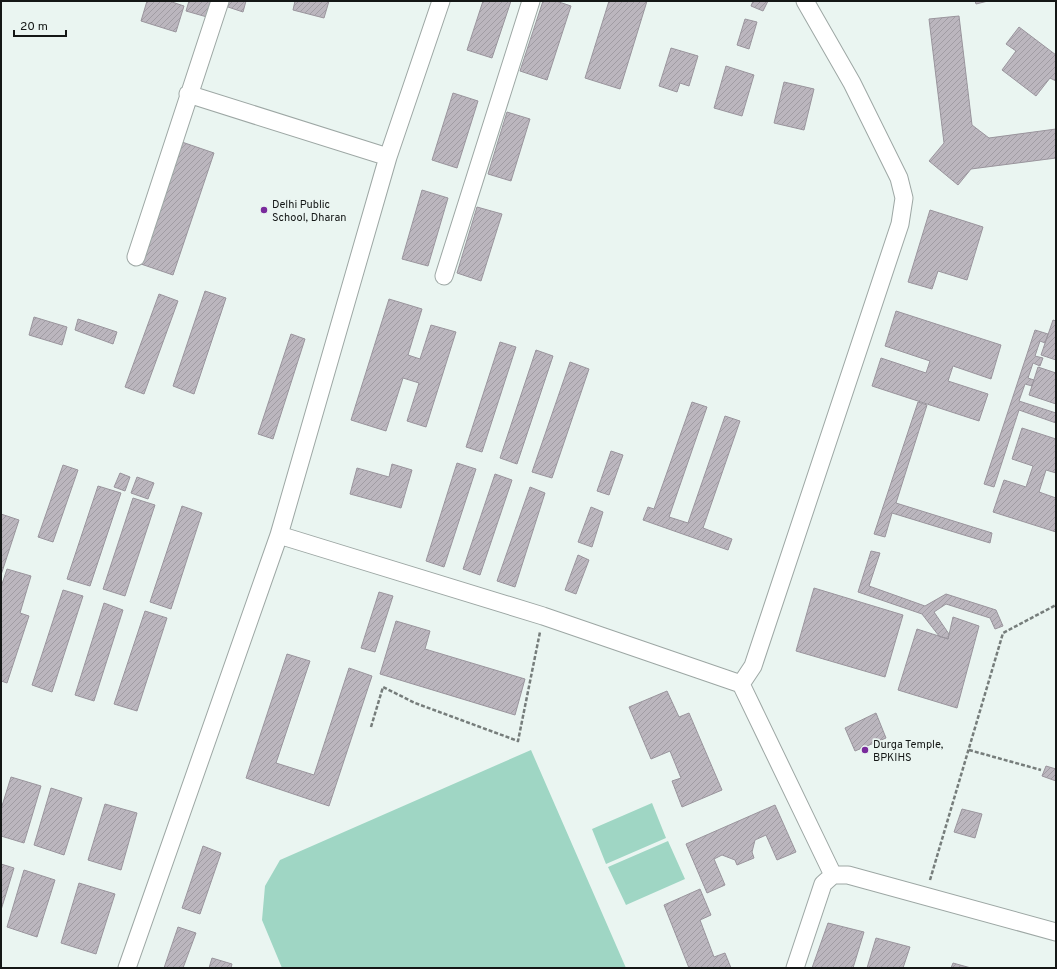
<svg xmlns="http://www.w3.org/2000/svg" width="1057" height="969" font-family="Overpass,sans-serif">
<defs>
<pattern id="building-hatch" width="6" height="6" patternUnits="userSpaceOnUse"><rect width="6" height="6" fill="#bbb6be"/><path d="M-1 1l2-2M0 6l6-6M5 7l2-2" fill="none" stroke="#a09ca3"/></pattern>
</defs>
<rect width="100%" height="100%" fill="#eaf5f1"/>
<!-- pitch -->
<path fill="#9fd6c4" d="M 531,750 L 626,968 L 282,968 L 262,920 L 265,886 L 280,860 Z
M 652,803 L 666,838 L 606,864 L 592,829 Z
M 668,841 L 685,879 L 626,905 L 608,867 Z"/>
<!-- building -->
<path fill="url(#building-hatch)" stroke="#9a959d" d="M 147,1 L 169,1 L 184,6 L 176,32 L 141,21 Z
M 189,1 L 212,1 L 207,17 L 186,11 Z
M 227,1 L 246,1 L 243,12 L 225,6 Z
M 295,1 L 329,1 L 324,18 L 293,10 Z
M 483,1 L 511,1 L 492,58 L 467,50 Z
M 543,1 L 556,1 L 571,6 L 547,80 L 520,71 Z
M 609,1 L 647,1 L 620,89 L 585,78 Z
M 753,1 L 768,1 L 763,11 L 751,6 Z
M 975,1 L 988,1 L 976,4 Z
M 959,16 L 972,125 L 989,138 L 1056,129 L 1056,158 L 971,169 L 958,185 L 929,161 L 944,143 L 929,19 Z
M 745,19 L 757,22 L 749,49 L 737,45 Z
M 1019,27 L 1056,55 L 1056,81 L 1050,78 L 1036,96 L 1002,70 L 1016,51 L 1006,44 Z
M 671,48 L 698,56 L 689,86 L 680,83 L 677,92 L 659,86 Z
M 726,66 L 754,75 L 742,116 L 714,108 Z
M 784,82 L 814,89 L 804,130 L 774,123 Z
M 453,93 L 478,101 L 457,168 L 432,160 Z
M 507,112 L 530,119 L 511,181 L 488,174 Z
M 179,141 L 214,153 L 173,275 L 138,263 Z
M 422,190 L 448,198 L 428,266 L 402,259 Z
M 477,207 L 502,214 L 481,281 L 457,273 Z
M 930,210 L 983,227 L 967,280 L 938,271 L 932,289 L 908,282 Z
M 205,291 L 226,298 L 194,394 L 173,386 Z
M 159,294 L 178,301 L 144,394 L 125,387 Z
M 389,299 L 422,309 L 408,355 L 420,359 L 431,325 L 456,332 L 426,427 L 407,421 L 419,383 L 403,378 L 386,431 L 351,420 Z
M 896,311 L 1001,345 L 991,379 L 953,366 L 948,381 L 988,394 L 979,421 L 872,386 L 881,358 L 926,373 L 930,361 L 885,346 Z
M 34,317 L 67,327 L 62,345 L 29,335 Z
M 78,319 L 117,332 L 113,344 L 75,330 Z
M 1053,320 L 1056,321 L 1056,360 L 1041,355 Z
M 1035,330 L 1048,334 L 1045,343 L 1040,341 L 1035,356 L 1043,358 L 1040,366 L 1033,363 L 1028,378 L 1034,380 L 1032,386 L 1025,384 L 1019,401 L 1056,413 L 1056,423 L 1019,410 L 994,487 L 984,484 Z
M 291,334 L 305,339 L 273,439 L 258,434 Z
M 500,342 L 516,347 L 482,452 L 466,447 Z
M 536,350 L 553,356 L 517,464 L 500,458 Z
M 570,362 L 589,369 L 552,478 L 532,472 Z
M 1038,367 L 1056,373 L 1056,404 L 1029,395 Z
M 692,402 L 707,407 L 669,517 L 688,523 L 725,416 L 740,421 L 703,528 L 732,539 L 728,550 L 643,520 L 648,507 L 654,509 Z
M 918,402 L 927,405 L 896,503 L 992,533 L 990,543 L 892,513 L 885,537 L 874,534 Z
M 1022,428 L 1056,439 L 1056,473 L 1046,470 L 1039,492 L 1056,498 L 1056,532 L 993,512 L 1004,480 L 1026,487 L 1033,466 L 1012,459 Z
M 611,451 L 623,455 L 609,495 L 597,491 Z
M 457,463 L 476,469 L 444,567 L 426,561 Z
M 392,464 L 412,470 L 401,508 L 350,494 L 357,468 L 389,477 Z
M 63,465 L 78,470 L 53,542 L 38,537 Z
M 120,473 L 130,477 L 125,491 L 114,487 Z
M 495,474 L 512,480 L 480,575 L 463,569 Z
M 137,477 L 154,483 L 148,499 L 131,493 Z
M 98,486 L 121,493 L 90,586 L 67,579 Z
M 530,487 L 545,493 L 515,587 L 497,581 Z
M 133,498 L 155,505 L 125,596 L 103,589 Z
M 182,506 L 202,513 L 171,609 L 150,602 Z
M 591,507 L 603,512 L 592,547 L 578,542 Z
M 1,514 L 19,520 L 1,575 Z
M 871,551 L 880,553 L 869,586 L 925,606 L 946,594 L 996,610 L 1003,626 L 995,629 L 990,618 L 946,604 L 934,612 L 949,634 L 948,639 L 939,636 L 922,614 L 858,592 Z
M 578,555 L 589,560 L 576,594 L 565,590 Z
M 7,569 L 31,576 L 20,613 L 29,616 L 7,683 L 1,681 L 1,587 Z
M 814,588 L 903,615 L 885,677 L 796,651 Z
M 63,590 L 83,596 L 52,692 L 32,685 Z
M 379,592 L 393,596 L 375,652 L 361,648 Z
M 104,603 L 123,610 L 94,701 L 75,695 Z
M 145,611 L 167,618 L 137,711 L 114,704 Z
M 953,617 L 979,626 L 957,708 L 898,690 L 917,629 L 948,639 Z
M 396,621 L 430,631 L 425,649 L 525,679 L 515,715 L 380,674 Z
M 287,654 L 310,661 L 276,763 L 314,775 L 349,668 L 372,676 L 329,806 L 246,778 Z
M 667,691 L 679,717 L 689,713 L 722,790 L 682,807 L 672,781 L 681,778 L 670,751 L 651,759 L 629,707 Z
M 876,713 L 886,738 L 855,751 L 845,728 Z
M 1046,766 L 1056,769 L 1056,781 L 1042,776 Z
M 11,777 L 41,786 L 24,843 L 1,836 L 1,809 Z
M 51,788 L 82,798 L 64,855 L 34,845 Z
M 105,804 L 137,813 L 121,870 L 88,860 Z
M 775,805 L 796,852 L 777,860 L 766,835 L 755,840 L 752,852 L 754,858 L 737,865 L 735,860 L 722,855 L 714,859 L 725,885 L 707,893 L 686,844 Z
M 962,809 L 982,814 L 975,838 L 954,832 Z
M 203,846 L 221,853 L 200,914 L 182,908 Z
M 1,864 L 14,868 L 1,910 Z
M 24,870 L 55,880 L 37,937 L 7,927 Z
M 79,883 L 115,894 L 96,954 L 61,943 Z
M 700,889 L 711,915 L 700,920 L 714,957 L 725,953 L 731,968 L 689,968 L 664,905 Z
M 828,923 L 864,932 L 853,968 L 812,968 Z
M 178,927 L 196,933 L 183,968 L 164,968 Z
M 876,938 L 910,947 L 903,968 L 867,968 Z
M 212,958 L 232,964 L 231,968 L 209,968 Z
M 953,963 L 971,968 L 951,968 Z"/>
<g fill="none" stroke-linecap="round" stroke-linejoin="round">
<!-- street casing -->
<g stroke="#9da7a4" stroke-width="19">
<path id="street" d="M 188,94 L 388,157
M 136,257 L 220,1
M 444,276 L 531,1
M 279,535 L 543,616 L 741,684 L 833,875
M 741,684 L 753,666 L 900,224 L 904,198 L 899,178 L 852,83 L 805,1
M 127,968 L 279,535 L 388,157 L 441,1
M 795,968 L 823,884 L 833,875 L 848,875 L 1056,932"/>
</g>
<!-- path -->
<path stroke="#767d7b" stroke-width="2.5" stroke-dasharray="4 2" stroke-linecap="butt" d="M 371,727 L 383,687 L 415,703 L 518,741 L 540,632
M 969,750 L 1041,770
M 930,880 L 1003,633 L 1056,605"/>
<!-- street -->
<use href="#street" stroke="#fff" stroke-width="17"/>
</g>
<!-- markers -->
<g fill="#792b9c" stroke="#eaf5f1" stroke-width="1.5">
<circle cx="264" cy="210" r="4"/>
<circle cx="865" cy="750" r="4"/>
</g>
<g text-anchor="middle" stroke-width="3.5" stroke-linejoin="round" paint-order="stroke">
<!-- poi labels -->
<g font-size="11" fill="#141716" stroke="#eaf5f1" text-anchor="start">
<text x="272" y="208">Delhi Public<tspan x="272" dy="13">School, Dharan</tspan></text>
<text x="873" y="748">Durga Temple,<tspan x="873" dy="13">BPKIHS</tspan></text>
</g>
</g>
<!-- border -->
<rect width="1057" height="969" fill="none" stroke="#141716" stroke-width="4"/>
<!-- scale -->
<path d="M14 30v6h52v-6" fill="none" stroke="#141716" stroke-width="2"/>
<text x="20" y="30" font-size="12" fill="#141716" stroke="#eaf5f1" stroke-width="3" paint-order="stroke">20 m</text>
</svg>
